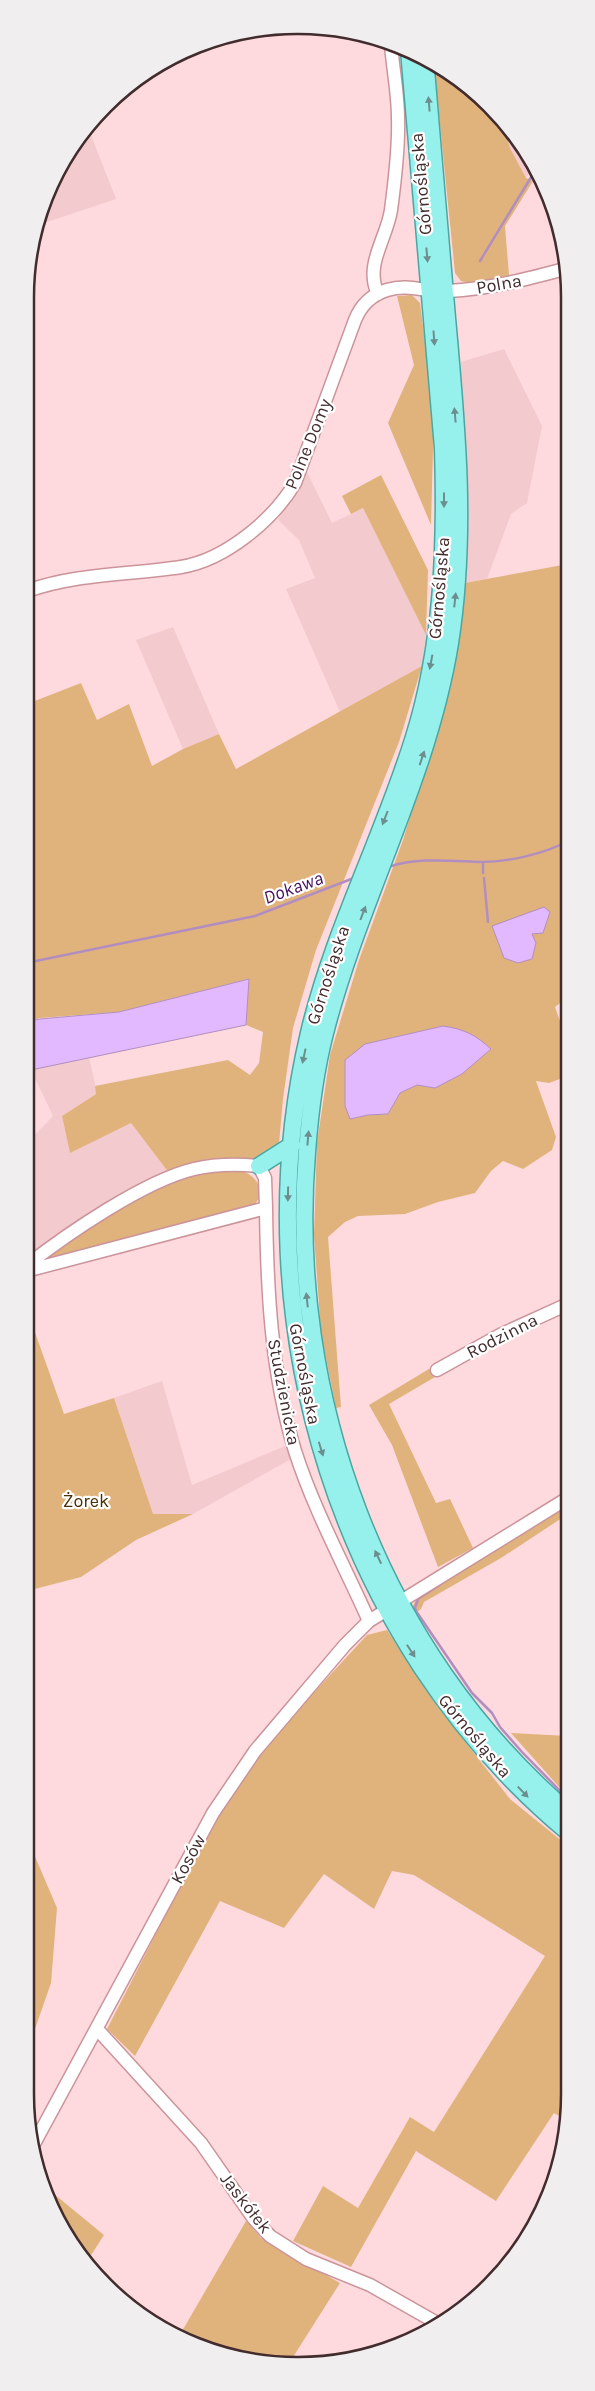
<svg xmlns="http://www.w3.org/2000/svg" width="595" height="2391" font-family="Karla,sans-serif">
<rect width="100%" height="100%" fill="#fedade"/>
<!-- built -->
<path fill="#f3cace" d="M 503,122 L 534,166 L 526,178 L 510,148 Z
M 89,130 L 116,199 L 44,223 L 42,218 L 62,161 Z
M 504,349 L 542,426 L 527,503 L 511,514 L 487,579 L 465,583 L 461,362 Z
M 305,468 L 332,523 L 363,508 L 426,635 L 422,666 L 340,712 L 286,589 L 315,578 L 299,540 L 278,520 L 300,485 Z
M 173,627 L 219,734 L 183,749 L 136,640 Z
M 89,1057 L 97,1093 L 62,1116 L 70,1152 L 131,1123 L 169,1173 L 26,1262 L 26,1144 L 53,1116 L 31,1070 Z
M 162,1381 L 192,1485 L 285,1446 L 291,1459 L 193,1514 L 153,1515 L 114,1398 Z"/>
<!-- green -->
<path fill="#e1b37c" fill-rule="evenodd" d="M 434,65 L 490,105 L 503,122 L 510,148 L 526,178 L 533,181 L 505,226 L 509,275 L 473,284 L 461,281 L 455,273 Z
M 412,295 L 420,303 L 434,413 L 431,525 L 388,423 L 414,365 L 397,296 Z
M 381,475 L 428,570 L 426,635 L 363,508 L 351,514 L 342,496 Z
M 568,564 L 568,921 L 560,924 L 568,944 L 568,997 L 555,1007 L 568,1044 L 568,1076 L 549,1083 L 536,1081 L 556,1137 L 552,1150 L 523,1169 L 503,1161 L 491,1171 L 475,1193 L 438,1202 L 405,1214 L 358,1216 L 345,1222 L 328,1237 L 341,1407 L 336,1408 L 321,1333 L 314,1235 L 317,1143 L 330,1055 L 359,960 L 403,840 L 445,702 L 465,583 ZM 443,1026 L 491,1049 L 462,1074 L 435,1088 L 417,1085 L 400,1093 L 388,1114 L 368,1115 L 350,1119 L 365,1044 Z
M 422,666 L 399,742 L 316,950 L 293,1028 L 283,1099 L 279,1144 L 260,1159 L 243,1159 L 169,1173 L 131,1123 L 70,1153 L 62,1116 L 96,1094 L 95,1086 L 228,1060 L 250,1075 L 259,1063 L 263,1032 L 246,1025 L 248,979 L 119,1012 L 40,1018 L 26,1022 L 27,704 L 81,683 L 97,720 L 129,704 L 152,766 L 183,749 L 219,734 L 236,769 Z
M 238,1170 C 253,1174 259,1181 261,1195 L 254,1206 L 37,1264 C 86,1230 148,1182 208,1171 C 218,1169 228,1170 238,1170 Z
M 26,1307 L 64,1414 L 114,1398 L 153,1514 L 193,1514 L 136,1540 L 81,1577 L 27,1591 L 26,1617 Z
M 429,1369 L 435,1377 L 389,1404 L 436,1503 L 450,1499 L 473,1548 L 438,1567 L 392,1445 L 369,1405 Z
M 568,1503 L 568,1514 L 501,1558 L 424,1602 L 421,1609 L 414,1614 L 412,1607 L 418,1597 Z
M 387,1630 L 437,1706 L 510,1799 L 568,1846 L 568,2121 L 554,2113 L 496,2201 L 416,2151 L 351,2267 L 293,2241 L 323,2186 L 358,2208 L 410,2117 L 434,2132 L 545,1956 L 414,1875 L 392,1871 L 374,1909 L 324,1874 L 284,1928 L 220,1901 L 135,2056 L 107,2029 L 237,1776 L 367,1635 Z
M 511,1733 L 568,1736 L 568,1797 Z
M 25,1833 L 57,1908 L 51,1983 L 35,2029 L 25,2049 Z
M 43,2185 L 104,2235 L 86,2263 L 46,2198 Z
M 246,2221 L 261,2238 L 340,2283 L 288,2365 L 279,2365 L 178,2338 Z"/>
<!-- water -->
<path fill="#e2b8ff" stroke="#b28ec0" d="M 544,907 L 550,912 L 543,933 L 532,934 L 536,943 L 532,959 L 518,963 L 504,958 L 492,926 Z
M 249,979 L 246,1025 L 26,1071 L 26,1022 L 40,1019 L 119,1012 Z
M 443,1026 C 464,1029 476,1035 491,1049 L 462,1074 L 435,1088 L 417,1085 L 400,1093 L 388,1114 L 368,1115 L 350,1119 L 345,1106 L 345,1060 L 365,1044 Z"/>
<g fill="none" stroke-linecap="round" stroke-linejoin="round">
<!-- stream -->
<path stroke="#b28ec0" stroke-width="2.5" d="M 480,261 L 536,169
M 483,862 L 483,873
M 388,867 C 418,857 450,861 481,862 C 508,862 544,854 568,841
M 484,878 L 488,922
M 26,963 L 255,916 L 354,878
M 441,1584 L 418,1599 L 415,1608 L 416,1611 L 472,1693 L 492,1713 L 500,1727 L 522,1752 L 568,1799"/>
<!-- minor casing -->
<g stroke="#cb949b" stroke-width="15">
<path id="minor" d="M 378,294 C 364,265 387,238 391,210 C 395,180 399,147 398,118 C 398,94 393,69 391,45
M 27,591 C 78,573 129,575 181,567 C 225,560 273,520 295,483 L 355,320 C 361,305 371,295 387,290 C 410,283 426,293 448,291 C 489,289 528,279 568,268
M 26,1266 C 67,1234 144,1181 194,1169 C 216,1164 237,1164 259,1166 L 265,1178 L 266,1208
M 26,1271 L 266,1208 C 267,1289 271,1373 295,1451 C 314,1510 344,1565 369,1621
M 437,1370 L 500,1335 L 568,1304
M 97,2029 L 201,2143 L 254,2219 L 270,2236 L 306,2259 L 370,2285 L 437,2323
M 35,2142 L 213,1813 L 255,1751 L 345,1645 L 369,1621 L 568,1498"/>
</g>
<!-- major casing -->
<g stroke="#4ba6a2" stroke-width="19">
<path id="major" d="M 409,50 L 443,448 C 446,545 443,644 414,737 C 383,837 333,931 309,1033 C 241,1321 340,1642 568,1832
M 425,58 C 432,144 439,231 447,318 C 457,427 467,534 450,643 C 428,779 359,900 325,1033 C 315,1072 310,1112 307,1152 C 287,1397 379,1650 568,1812
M 259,1166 L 292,1145"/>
</g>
<!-- minor -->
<use href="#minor" stroke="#fff" stroke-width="12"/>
<!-- major -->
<use href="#major" stroke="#96f1ed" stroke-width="16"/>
</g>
<!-- one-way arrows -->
<defs><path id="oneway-solid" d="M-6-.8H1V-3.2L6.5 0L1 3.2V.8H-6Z" transform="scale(1.25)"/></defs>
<g fill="#6c8e8e">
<use href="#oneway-solid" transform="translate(429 104) rotate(-95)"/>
<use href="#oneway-solid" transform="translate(427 255) rotate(85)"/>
<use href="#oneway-solid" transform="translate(434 338) rotate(86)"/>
<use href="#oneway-solid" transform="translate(455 415) rotate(-95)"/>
<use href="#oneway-solid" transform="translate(444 500) rotate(90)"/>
<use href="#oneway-solid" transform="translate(455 600) rotate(-84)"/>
<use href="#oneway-solid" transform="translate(431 662) rotate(101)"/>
<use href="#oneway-solid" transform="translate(422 758) rotate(-72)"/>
<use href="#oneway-solid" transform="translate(385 818) rotate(111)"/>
<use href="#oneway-solid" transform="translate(363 913) rotate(-69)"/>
<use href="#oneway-solid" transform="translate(304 1056) rotate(102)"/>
<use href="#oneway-solid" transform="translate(308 1138) rotate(-85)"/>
<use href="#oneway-solid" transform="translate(288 1194) rotate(91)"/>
<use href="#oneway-solid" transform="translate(307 1300) rotate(-96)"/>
<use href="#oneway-solid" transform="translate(321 1449) rotate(73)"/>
<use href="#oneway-solid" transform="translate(378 1557) rotate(-115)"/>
<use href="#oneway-solid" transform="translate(411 1651) rotate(57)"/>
<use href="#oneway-solid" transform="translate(523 1792) rotate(46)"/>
</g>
<g text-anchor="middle" stroke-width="4.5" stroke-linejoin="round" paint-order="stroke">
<!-- street labels -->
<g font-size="18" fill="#422c2e" stroke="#fff">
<text transform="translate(421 184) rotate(-95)" y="6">Górnośląska</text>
<text transform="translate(499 284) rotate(-10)" y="6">Polna</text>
<text transform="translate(308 444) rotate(-68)" y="6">Polne Domy</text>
<text transform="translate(439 588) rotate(-85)" y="6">Górnośląska</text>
<text transform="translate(328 975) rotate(-72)" y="6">Górnośląska</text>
<text transform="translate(502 1336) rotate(-27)" y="6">Rodzinna</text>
<text transform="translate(305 1374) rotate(79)" y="6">Górnośląska</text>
<text transform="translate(284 1392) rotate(79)" y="6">Studzienicka</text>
<text transform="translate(475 1736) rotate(50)" y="6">Górnośląska</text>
<text transform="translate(188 1859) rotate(-62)" y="6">Kosów</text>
<text transform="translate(246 2203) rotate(52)" y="6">Jaskółek</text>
</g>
<!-- park labels -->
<g font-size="18" fill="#492e06" stroke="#fff">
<text x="86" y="1507">Żorek</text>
</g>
<!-- water labels -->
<g font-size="19" font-style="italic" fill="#44125e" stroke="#fff">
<text transform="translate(293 887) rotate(-20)" y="7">Dokawa</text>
</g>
</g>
<!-- crop -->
<path d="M0 0H595V2391H0ZM297 34H298A263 263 0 0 1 561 297V2094A263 263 0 0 1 298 2357H297A263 263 0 0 1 34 2094V297A263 263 0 0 1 297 34Z" fill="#f0eeee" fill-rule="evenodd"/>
<path fill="none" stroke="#422c2e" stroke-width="2.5" d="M297 34H298A263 263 0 0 1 561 297V2094A263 263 0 0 1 298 2357H297A263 263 0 0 1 34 2094V297A263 263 0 0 1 297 34Z"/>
</svg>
